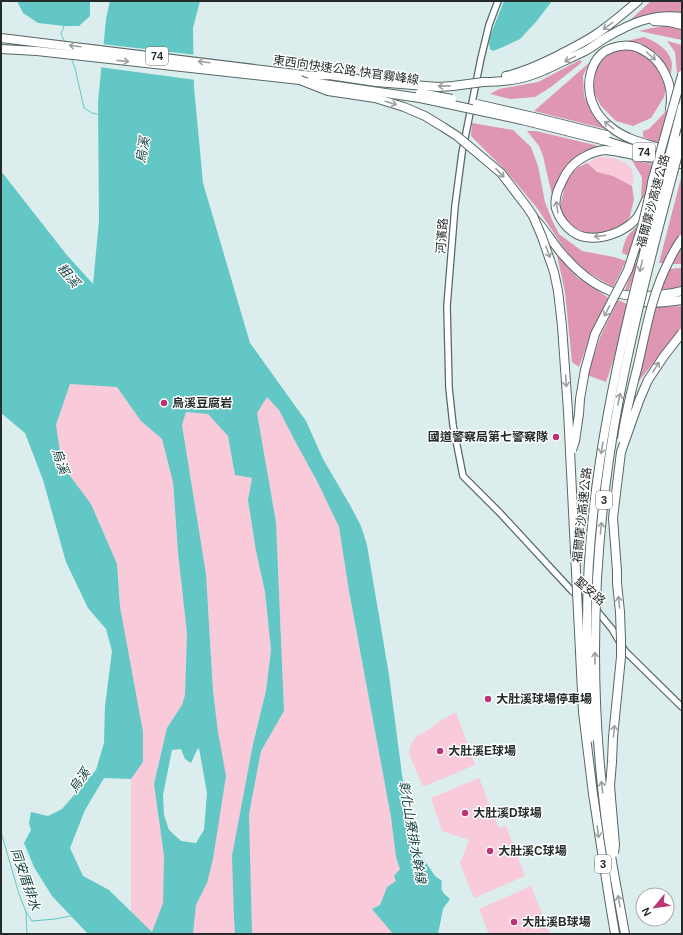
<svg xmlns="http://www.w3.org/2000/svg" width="683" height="935" font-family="Arial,'Noto Sans TC',sans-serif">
<rect width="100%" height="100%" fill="#dbeeed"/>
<!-- green -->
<path fill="#f8cada" d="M 598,157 C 608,157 624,158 631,168 C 633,171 633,177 634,181 L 632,186 L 613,176 L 597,173 L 587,163 Z
M 70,384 L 117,387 L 141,421 L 162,439 L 173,482 L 178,552 L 187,634 L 185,695 L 182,705 L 167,728 L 154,784 L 164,856 L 163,903 L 152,932 L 131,912 L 131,779 L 143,762 L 120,607 L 117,564 L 91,504 L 62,465 L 56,425 Z
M 267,396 L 279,410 L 295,441 L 318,483 L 339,527 L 349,591 L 391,817 L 396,857 L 400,870 L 396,881 L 387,887 L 380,905 L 372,909 L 393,934 L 249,934 L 245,890 L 249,814 L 261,751 L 284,711 L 276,522 L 257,413 Z
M 186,412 L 209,414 L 228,436 L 235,475 L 252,478 L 248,500 L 256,551 L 265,592 L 271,650 L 266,691 L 253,744 L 243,798 L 234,918 L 235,934 L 193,934 L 196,905 L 207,883 L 209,873 L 218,732 L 213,691 L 206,574 L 182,425 Z
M 456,712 L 475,765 L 425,786 L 422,785 L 409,754 C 411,736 419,736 431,728 C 433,726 434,725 436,724 C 442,719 449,716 456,712 Z
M 479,778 L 499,828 L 506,826 L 525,876 L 474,898 L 460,863 L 469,840 L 442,831 L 431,798 Z
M 531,886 L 550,934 L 489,934 L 479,909 Z"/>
<!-- forest -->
<path fill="#df96b2" d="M 651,1 L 682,1 L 682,15 L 664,13 L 629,21 Z
M 672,25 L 682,27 L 682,40 L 639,31 L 652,28 Z
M 644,37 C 656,42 670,49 672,64 C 672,67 671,71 671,74 L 658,54 L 641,43 L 627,41 Z
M 667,41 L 682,45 L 682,67 L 678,85 L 675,52 Z
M 624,48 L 641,52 L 656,67 L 663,80 L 666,88 L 664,97 L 651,118 L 633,126 L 616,121 L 601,106 L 593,91 L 597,64 L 608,55 Z
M 580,60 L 582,61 L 581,63 L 551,87 L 535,97 L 510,99 L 490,94 L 499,89 L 538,82 Z
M 589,63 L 583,76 L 584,96 L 596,119 L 606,129 L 534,111 Z
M 668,109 L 658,143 L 643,137 L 643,131 L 649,129 Z
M 472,123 L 513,130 L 531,147 L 538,166 L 545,202 L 552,220 L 559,234 L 582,251 L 614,257 L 626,261 L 613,287 L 589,273 L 573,260 L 562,245 L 537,208 L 506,171 L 471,136 Z
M 527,131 L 536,131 L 603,147 L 589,150 L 571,161 L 564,170 L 552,195 L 543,156 L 539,146 Z
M 631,159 L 653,165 L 646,195 L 641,205 L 642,177 Z
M 587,163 L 597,172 L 613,176 L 632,186 L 634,199 L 630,216 L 625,224 L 611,232 L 587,234 L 571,225 L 564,217 L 560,207 L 566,181 L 577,168 Z
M 682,174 L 682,236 L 664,263 L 659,263 Z
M 640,224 L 629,256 L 622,253 C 625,237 628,234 640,224 Z
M 682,245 L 682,263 L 681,264 L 671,264 Z
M 557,255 L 577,277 L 610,299 L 594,326 L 579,367 L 572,362 L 565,292 Z
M 635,263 L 638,264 L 628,292 L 625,290 Z
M 682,268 L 682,287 L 660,293 L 668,269 Z
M 618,300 L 627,304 L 619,344 L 606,382 L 587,375 L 601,335 Z
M 682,306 L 682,327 L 638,382 L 656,307 Z"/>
<!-- water -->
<path fill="#62c7c5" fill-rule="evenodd" d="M 17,1 L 90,1 L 90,16 L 79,26 L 64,26 L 38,23 L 23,13 Z
M 110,1 L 200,1 L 193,28 L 194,87 L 203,183 L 250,343 L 306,421 L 323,459 L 351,507 L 361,526 L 367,545 L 389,675 L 406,805 L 416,843 L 421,855 L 435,876 L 442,881 C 440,891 443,893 450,899 L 443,909 L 438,934 L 393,934 L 372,909 L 380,905 L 387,887 L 396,881 L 394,876 L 400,869 L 396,857 L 391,817 L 349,591 L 339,527 L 318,483 L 295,441 L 279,410 L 267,397 L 257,413 L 276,522 L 284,711 L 261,751 L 249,814 L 252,934 L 235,934 L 234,918 L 232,856 L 253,744 L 266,691 L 271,650 L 265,592 L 256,551 L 248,500 L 252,478 L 235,475 L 228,436 L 208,414 L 186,412 L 182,425 L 206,574 L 213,691 L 218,732 L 226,776 L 213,859 L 207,883 L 196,905 L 193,934 L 88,934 L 52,896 L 34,867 L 24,843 L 31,830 L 29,823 L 31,812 L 48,816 L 62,809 L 96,770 L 104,743 L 105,706 L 112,651 L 106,629 L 88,608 L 66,562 L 43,480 L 25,433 L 1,413 L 1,171 L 66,254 L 93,284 L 99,221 L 98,102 L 106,19 ZM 70,384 L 117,387 L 141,421 L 162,439 L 173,482 L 178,552 L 187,634 L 185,695 L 182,705 L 167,728 L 154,784 L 164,856 L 163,903 L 152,932 L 109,890 L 83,876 L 70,848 L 85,810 L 104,778 L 131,779 L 143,762 L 143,732 L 120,607 L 117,564 L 91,504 L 62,465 L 56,425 ZM 199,748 L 207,793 L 204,830 L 196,843 L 181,841 L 169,830 L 164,815 L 163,795 L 172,750 L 181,749 L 185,759 L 191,763 L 197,750 Z
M 504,1 L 552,1 L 536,22 L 520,39 L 503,47 L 493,51 L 490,49 L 489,44 L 490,36 Z"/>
<!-- pier -->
<path fill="#dbeeed" d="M 102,44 L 196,55 L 196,80 L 99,67 Z"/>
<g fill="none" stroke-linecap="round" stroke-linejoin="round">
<!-- stream -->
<path stroke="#62c7c5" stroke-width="1" d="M 64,26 L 61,34 L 65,42
M 71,58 L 75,68 L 84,108 L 92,113 L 97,114
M 1,832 L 19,894 L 26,912 L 32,921 L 55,919 L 71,916
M 26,912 L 27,934"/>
<!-- tertiary casing -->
<g stroke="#576767" stroke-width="8">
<path id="tertiary" d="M 498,1 L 489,25 L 481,58 L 462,153 L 455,206 L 447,306 L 449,388 L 453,425 L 463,476 L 500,513 L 572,591 L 598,612 L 612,629 L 625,651 L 682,707"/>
</g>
<!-- trunk casing -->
<g stroke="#576767" stroke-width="10">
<path id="trunk" d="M 1,38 L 312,76
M 1,49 L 37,51 L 300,80
M 606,141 L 662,158"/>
</g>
<!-- motorway casing -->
<g stroke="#576767" stroke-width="10">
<path id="motorway" d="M 654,21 L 669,22 L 682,25
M 506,76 C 524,72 541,64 557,56 C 570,49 583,43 595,35 C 610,25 624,13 638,1
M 483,82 C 496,82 510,81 522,78 C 530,76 538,73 545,70 C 559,63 573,57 587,50 C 594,46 600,41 607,37 C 631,23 654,13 682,17
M 670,109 C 673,92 669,79 660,65 C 655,58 647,52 639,48 C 630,44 621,45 612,48 C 591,55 585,83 592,102 C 596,113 603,122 612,128 C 628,141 650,144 668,151 C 673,153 677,156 682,158
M 646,200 C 643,206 641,213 636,219 C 624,232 603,240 585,237 C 573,235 561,223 557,211 C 554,205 556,196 558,190 C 561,184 564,176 568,171 C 575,160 592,151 605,150 C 608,150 611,151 614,151 L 681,164
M 536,220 C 546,231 554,245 564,256 C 576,270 593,284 610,291 C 629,299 662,296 682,291
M 634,300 C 650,305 666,302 682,300
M 593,794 L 609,898 L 615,934
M 613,868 L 625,934"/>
</g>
<!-- tertiary -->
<use href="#tertiary" stroke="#fff" stroke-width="5.5"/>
<!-- trunk -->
<use href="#trunk" stroke="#fff" stroke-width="8"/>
<!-- motorway -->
<use href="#motorway" stroke="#fff" stroke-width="8"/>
<!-- trunk-bridge casing -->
<g stroke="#576767" stroke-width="10" stroke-linecap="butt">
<path id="trunk-bridge" d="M 310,82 L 420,98 L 522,120 L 606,141
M 420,93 L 452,99
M 477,104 L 538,118 L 606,135"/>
</g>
<!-- motorway-bridge casing -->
<g stroke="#576767" stroke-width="10" stroke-linecap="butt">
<path id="motorway-bridge" d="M 312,76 L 329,75 L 376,82 L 438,87 L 453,86 L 483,82
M 300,80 L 328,91 L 375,98 L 404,107 L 425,116 L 443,127 L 457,136 L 501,173 L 527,207 L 533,216 L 542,237 L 554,272 L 558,291 L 562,326 L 568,411 L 583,712 L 593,794
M 622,439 C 625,414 632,389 638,365 C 646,330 652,294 668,263 C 672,255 676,246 682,239
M 572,450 L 575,441 L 579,414 L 580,399 L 585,370 L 595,334 L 628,270 L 642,227 L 651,189 L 652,182 L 682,75
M 590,738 C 589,699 587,660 587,622 C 587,568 592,514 600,461 C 618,341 652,224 682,107
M 614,853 L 615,845 L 610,786 L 612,762 L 613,737 L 621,657 L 621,640 L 620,612 L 617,583 L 617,571 L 613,518 L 621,452 L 639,401 L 648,380 L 664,356 L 682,333
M 613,868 C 587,713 590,553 619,399 C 636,311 659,225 682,139"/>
</g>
<!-- trunk-bridge -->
<use href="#trunk-bridge" stroke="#fff" stroke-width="8"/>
<!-- motorway-bridge -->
<use href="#motorway-bridge" stroke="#fff" stroke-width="8"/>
</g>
<!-- one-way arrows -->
<defs><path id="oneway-shaft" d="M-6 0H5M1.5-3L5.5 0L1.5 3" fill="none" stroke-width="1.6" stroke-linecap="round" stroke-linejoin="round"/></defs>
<g stroke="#9ca09f">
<use href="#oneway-shaft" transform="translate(608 26) rotate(144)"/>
<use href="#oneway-shaft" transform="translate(75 46) rotate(-173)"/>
<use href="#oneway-shaft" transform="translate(651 56) rotate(42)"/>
<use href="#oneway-shaft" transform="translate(570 59) rotate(154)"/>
<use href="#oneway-shaft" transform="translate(123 61) rotate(6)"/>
<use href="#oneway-shaft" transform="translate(204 62) rotate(-173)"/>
<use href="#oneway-shaft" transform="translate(444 86) rotate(179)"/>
<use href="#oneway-shaft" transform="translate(391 103) rotate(17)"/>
<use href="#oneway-shaft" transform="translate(609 125) rotate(-140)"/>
<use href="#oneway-shaft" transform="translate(500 173) rotate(47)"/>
<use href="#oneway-shaft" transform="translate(557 207) rotate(-99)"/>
<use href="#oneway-shaft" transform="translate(600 236) rotate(173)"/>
<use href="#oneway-shaft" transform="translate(548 252) rotate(70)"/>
<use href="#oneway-shaft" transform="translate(641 266) rotate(103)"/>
<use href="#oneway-shaft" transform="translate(607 311) rotate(117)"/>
<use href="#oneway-shaft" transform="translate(656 367) rotate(-58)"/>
<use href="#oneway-shaft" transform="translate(566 381) rotate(87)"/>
<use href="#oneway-shaft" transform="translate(619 399) rotate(-79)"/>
<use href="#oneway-shaft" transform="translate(602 448) rotate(99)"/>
<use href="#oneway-shaft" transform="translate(601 528) rotate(-84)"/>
<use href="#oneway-shaft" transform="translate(619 602) rotate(-96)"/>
<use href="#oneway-shaft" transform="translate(595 658) rotate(-90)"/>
<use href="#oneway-shaft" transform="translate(614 731) rotate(-85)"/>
<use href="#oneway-shaft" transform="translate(602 787) rotate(-97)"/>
<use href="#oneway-shaft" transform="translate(598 832) rotate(82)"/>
<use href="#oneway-shaft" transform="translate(619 901) rotate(-100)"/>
</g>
<!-- markers -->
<g fill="#ba3476" stroke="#fff" stroke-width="1.5">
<circle cx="164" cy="403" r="4"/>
<circle cx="556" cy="437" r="4"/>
<circle cx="488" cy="699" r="4"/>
<circle cx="440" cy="751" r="4"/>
<circle cx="465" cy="813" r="4"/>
<circle cx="490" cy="851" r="4"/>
<circle cx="514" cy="922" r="4"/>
</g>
<g text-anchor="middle" stroke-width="3" stroke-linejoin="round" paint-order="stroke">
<!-- shield labels -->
<g fill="#fff" stroke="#666b6a" stroke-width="1">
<rect x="146" y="47" width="22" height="18" rx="3"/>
<rect x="633" y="143" width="22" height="18" rx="3"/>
<rect x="596" y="491" width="16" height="18" rx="3"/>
<rect x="595" y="855" width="16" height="18" rx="3"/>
</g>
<g font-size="11" font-weight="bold" fill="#242b2a">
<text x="157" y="60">74</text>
<text x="644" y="156">74</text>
<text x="604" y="504">3</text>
<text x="603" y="868">3</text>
</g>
<!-- street labels -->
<g font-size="12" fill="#242b2a" stroke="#fff">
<text transform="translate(346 70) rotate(8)" y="4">東西向快速公路 快官霧峰線</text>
<text transform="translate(653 201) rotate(-75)" y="4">福爾摩沙高速公路</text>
<text transform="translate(442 236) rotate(-86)" y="4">河濱路</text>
<text transform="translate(582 515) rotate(-84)" y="4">福爾摩沙高速公路</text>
<text transform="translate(590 591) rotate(41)" y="4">聖安路</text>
</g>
<!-- poi labels -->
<g font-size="12" font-weight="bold" fill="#242b2a" stroke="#fff" text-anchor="start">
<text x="172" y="407">烏溪豆腐岩</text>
<text x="548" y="441" text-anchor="end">國道警察局第七警察隊</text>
<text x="496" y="703">大肚溪球場停車場</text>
<text x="448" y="755">大肚溪E球場</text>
<text x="473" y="817">大肚溪D球場</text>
<text x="498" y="855">大肚溪C球場</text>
<text x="522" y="926">大肚溪B球場</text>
</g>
<!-- water labels -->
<g font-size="13" font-style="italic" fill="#124140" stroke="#fff">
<text transform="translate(142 150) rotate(-80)" y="5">烏溪</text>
<text transform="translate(69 275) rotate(50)" y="5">粗溪</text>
<text transform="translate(61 461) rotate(71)" y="5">烏溪</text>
<text transform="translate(79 780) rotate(-54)" y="5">烏溪</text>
<text transform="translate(413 832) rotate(80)" y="5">彰化山寮排水幹線</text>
<text transform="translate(26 879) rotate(71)" y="5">同安厝排水</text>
</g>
</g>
<!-- border -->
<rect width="683" height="935" fill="none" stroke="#242b2a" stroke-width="4"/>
<!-- north arrow -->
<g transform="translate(655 907) rotate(241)"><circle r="19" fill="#ffffff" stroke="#a7aaaa"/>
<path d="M0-3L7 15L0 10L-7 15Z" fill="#ba3476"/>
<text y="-6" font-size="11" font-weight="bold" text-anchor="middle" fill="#242b2a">N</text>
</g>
</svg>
